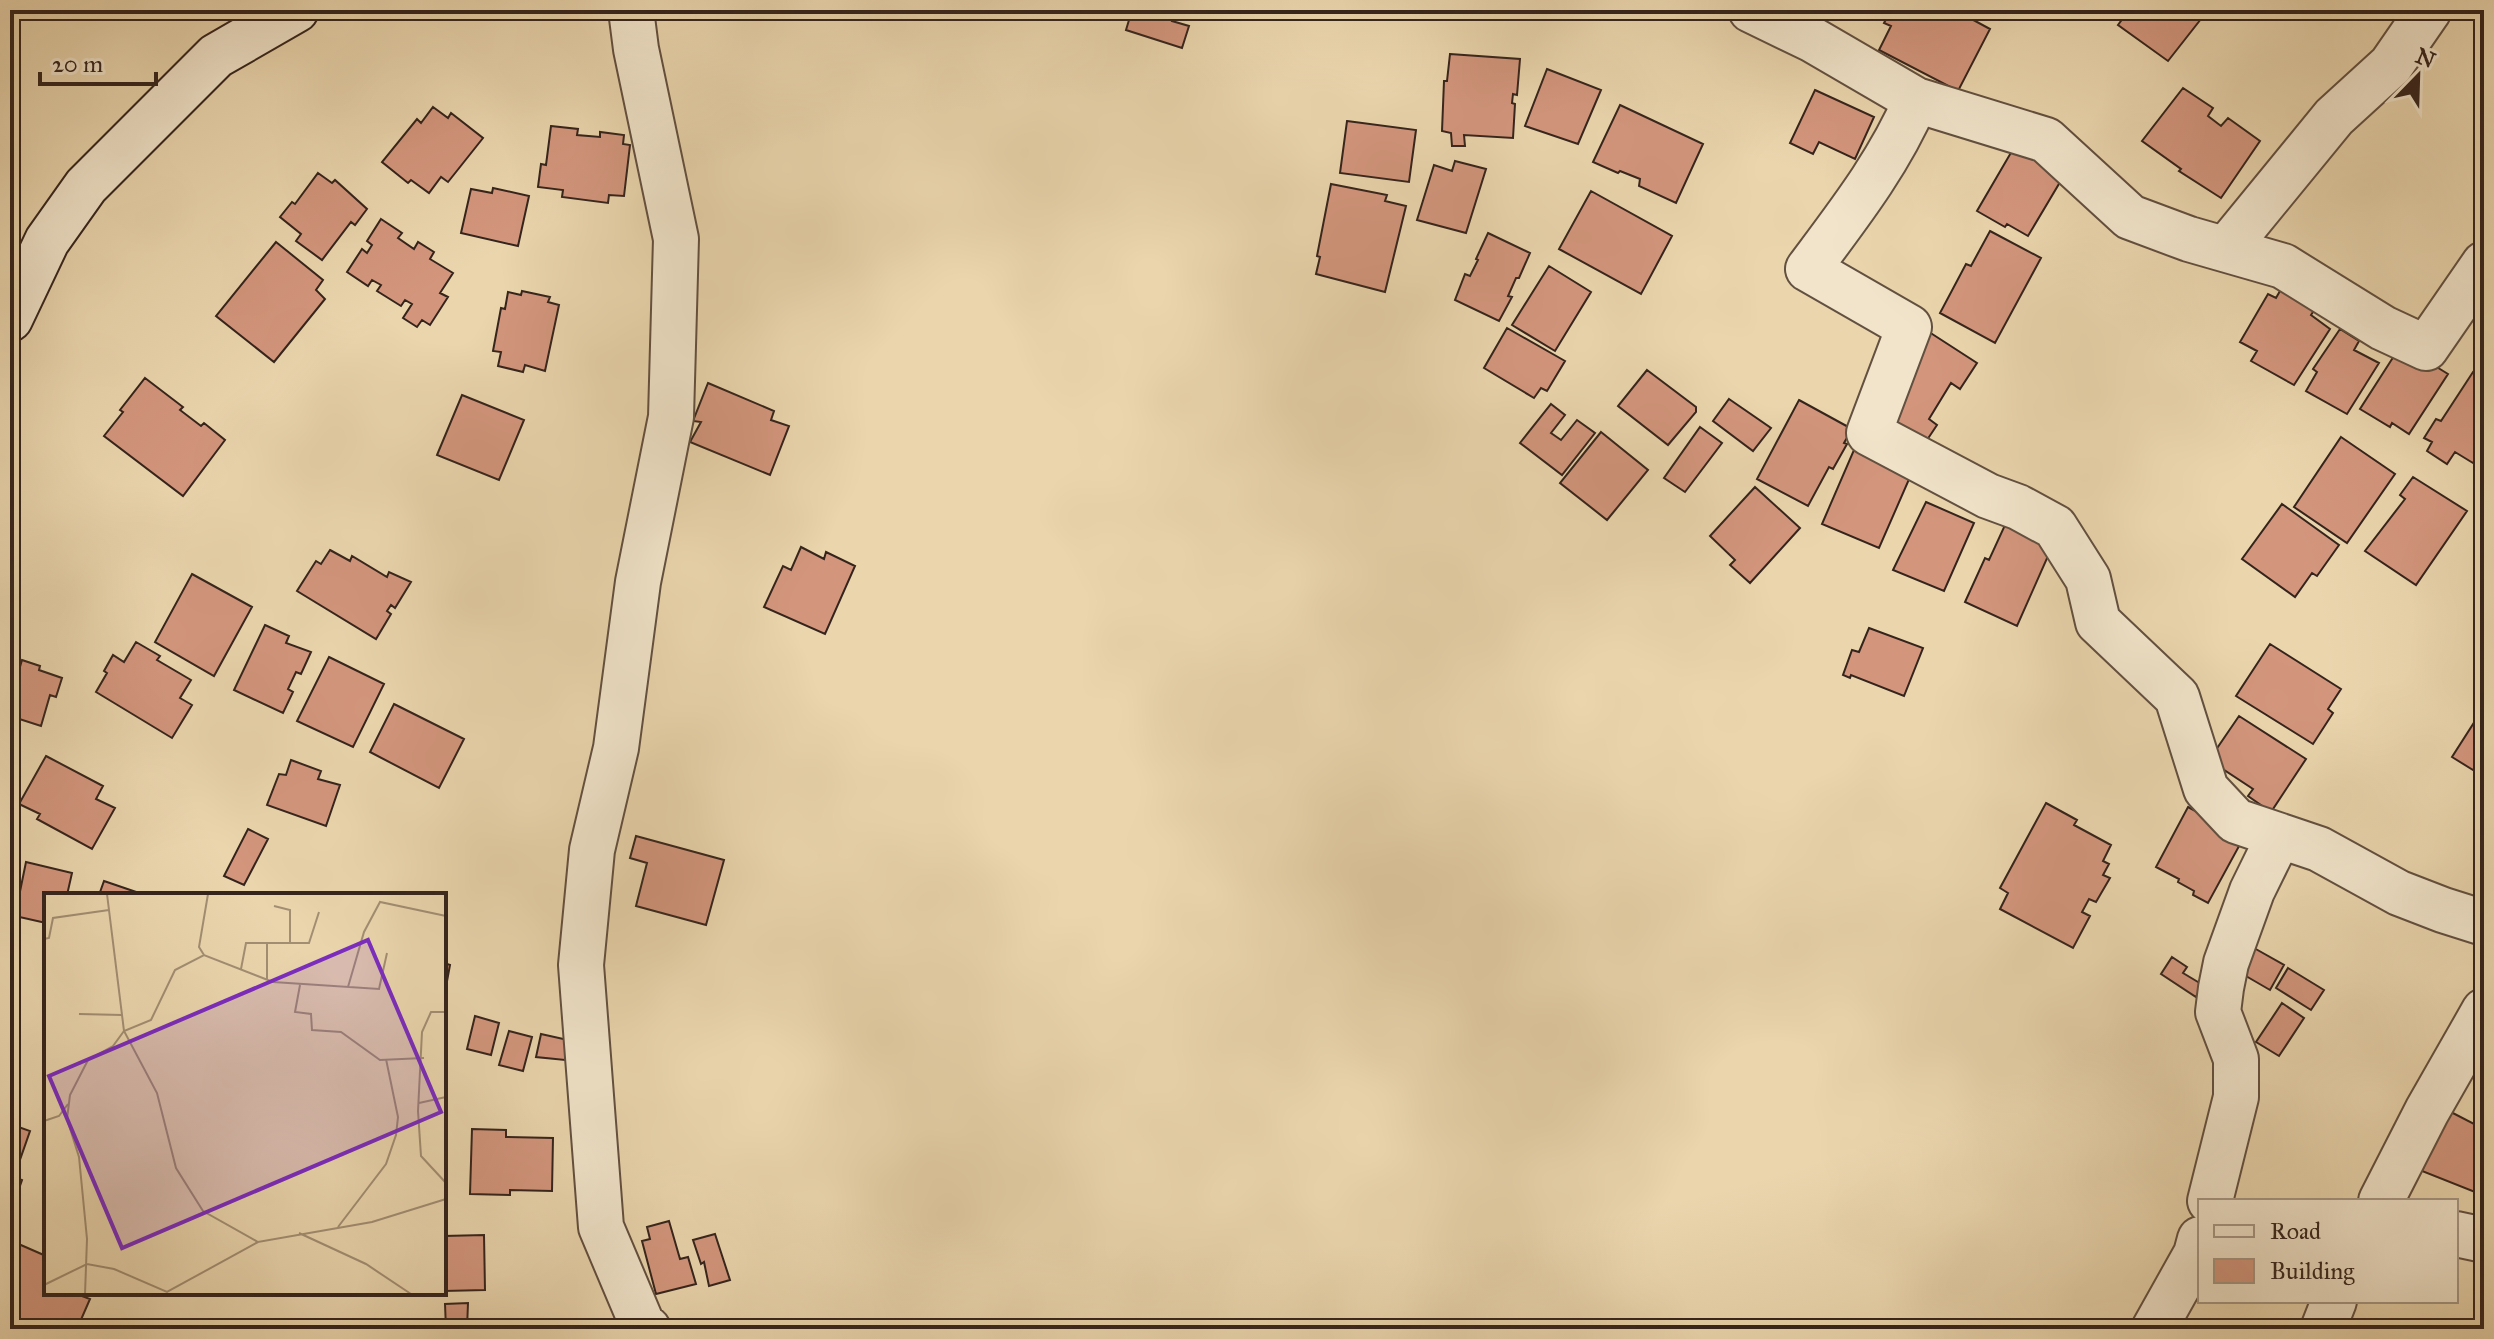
<svg xmlns="http://www.w3.org/2000/svg" width="2494" height="1339" font-family="'IM FELL Great Primer',serif">
<rect width="100%" height="100%" fill="#ead5ad"/>
<filter id="stains"><feTurbulence type="fractalNoise" baseFrequency=".0025" numOctaves="4"/><feColorMatrix values="0 0 0 0 .2 0 0 0 0 .09 0 0 0 0 .02 0 0 0 .5 -.17"/></filter>
<radialGradient id="worn" r=".72"><stop offset=".6" stop-color="#630" stop-opacity="0"/><stop offset="1" stop-color="#630" stop-opacity=".3"/></radialGradient>
<!-- building -->
<path fill="#d3967d" stroke="#35241c" stroke-width="2" d="M 1132,10 L 1176,10 L 1172,21 L 1189,26 L 1182,48 L 1126,30 Z
M 1818,10 L 1835,10 L 1830,17 Z
M 1891,10 L 1955,10 L 1990,29 L 1958,91 L 1879,50 L 1891,26 L 1884,23 Z
M 2129,10 L 2208,10 L 2168,61 L 2118,25 Z
M 1450,54 L 1520,59 L 1517,95 L 1513,94 L 1512,103 L 1515,104 L 1513,138 L 1464,135 L 1465,146 L 1452,146 L 1451,133 L 1442,131 L 1444,81 L 1447,81 Z
M 1547,69 L 1601,90 L 1578,144 L 1525,126 Z
M 2183,88 L 2213,108 L 2208,116 L 2221,126 L 2228,118 L 2260,141 L 2221,198 L 2179,171 L 2181,169 L 2142,141 Z
M 1815,90 L 1874,117 L 1855,159 L 1819,142 L 1813,154 L 1790,143 Z
M 1620,105 L 1703,144 L 1676,203 L 1639,186 L 1640,179 L 1620,171 L 1618,173 L 1593,162 Z
M 433,107 L 448,118 L 451,113 L 483,138 L 448,182 L 441,177 L 429,193 L 411,180 L 408,183 L 382,162 L 417,119 L 421,123 Z
M 1347,121 L 1416,130 L 1409,182 L 1340,173 Z
M 551,126 L 578,129 L 577,135 L 600,137 L 600,132 L 624,135 L 623,144 L 630,145 L 624,196 L 609,195 L 608,203 L 562,197 L 563,190 L 538,187 L 541,164 L 546,165 Z
M 2016,144 L 2066,172 L 2028,236 L 2007,224 L 2005,227 L 1977,211 Z
M 1455,161 L 1486,169 L 1466,233 L 1417,220 L 1434,165 L 1452,171 Z
M 318,173 L 332,183 L 335,180 L 367,209 L 355,225 L 351,222 L 322,260 L 296,241 L 301,234 L 280,217 L 292,202 L 295,204 Z
M 1331,184 L 1387,195 L 1385,201 L 1406,206 L 1385,292 L 1316,274 L 1320,257 L 1317,256 Z
M 493,188 L 529,196 L 518,246 L 461,233 L 471,189 L 492,193 Z
M 1591,191 L 1672,236 L 1641,294 L 1559,249 Z
M 381,219 L 402,233 L 398,238 L 414,249 L 418,242 L 434,252 L 430,259 L 453,273 L 440,293 L 448,297 L 430,325 L 422,320 L 417,327 L 403,318 L 412,304 L 405,300 L 401,306 L 377,291 L 381,285 L 372,280 L 368,286 L 347,272 L 362,249 L 367,253 L 372,245 L 367,241 Z
M 1990,231 L 2041,258 L 1995,343 L 1940,313 L 1966,264 L 1971,266 Z
M 1488,233 L 1530,253 L 1519,278 L 1516,278 L 1508,296 L 1512,297 L 1499,321 L 1455,300 L 1465,274 L 1470,276 L 1478,260 L 1476,259 Z
M 276,242 L 323,280 L 316,290 L 325,299 L 274,362 L 216,316 Z
M 1549,266 L 1591,292 L 1555,351 L 1512,325 Z
M 2288,277 L 2322,299 L 2311,315 L 2330,329 L 2294,385 L 2251,361 L 2257,351 L 2240,342 L 2268,294 L 2276,298 Z
M 522,291 L 550,297 L 548,302 L 559,305 L 545,371 L 525,365 L 523,372 L 498,366 L 501,352 L 493,351 L 501,308 L 505,309 L 508,292 L 521,295 Z
M 1507,328 L 1565,361 L 1547,391 L 1541,388 L 1534,398 L 1484,368 Z
M 2340,329 L 2359,341 L 2354,350 L 2379,363 L 2347,414 L 2306,391 L 2317,372 L 2313,369 Z
M 1926,330 L 1977,363 L 1960,389 L 1951,383 L 1929,419 L 1937,425 L 1923,446 L 1879,420 Z
M 2401,345 L 2448,374 L 2409,434 L 2392,423 L 2390,427 L 2360,409 Z
M 1647,370 L 1696,407 L 1696,412 L 1668,445 L 1618,406 Z
M 2473,372 L 2484,378 L 2484,447 L 2473,463 L 2455,452 L 2447,464 L 2427,451 L 2432,442 L 2424,438 L 2436,419 L 2441,421 Z
M 145,378 L 183,407 L 180,410 L 201,426 L 204,423 L 225,440 L 183,496 L 104,436 L 123,412 L 120,410 Z
M 708,383 L 774,411 L 771,420 L 789,426 L 770,475 L 690,442 L 701,422 L 693,421 Z
M 462,395 L 524,420 L 499,480 L 437,455 Z
M 1729,399 L 1771,428 L 1753,451 L 1713,421 Z
M 1799,400 L 1852,429 L 1844,443 L 1847,444 L 1833,469 L 1829,467 L 1808,506 L 1757,479 Z
M 1551,404 L 1565,415 L 1551,433 L 1561,440 L 1577,420 L 1595,433 L 1562,475 L 1520,443 Z
M 1700,427 L 1722,443 L 1685,492 L 1664,478 Z
M 1601,432 L 1648,470 L 1607,520 L 1560,483 Z
M 1860,436 L 1917,461 L 1879,548 L 1822,524 Z
M 2341,437 L 2395,474 L 2347,543 L 2294,507 Z
M 2484,467 L 2484,485 L 2476,481 Z
M 2413,477 L 2467,511 L 2416,585 L 2365,551 L 2405,499 L 2400,495 Z
M 1755,487 L 1800,528 L 1750,583 L 1730,565 L 1735,560 L 1710,536 Z
M 1926,502 L 1974,523 L 1944,591 L 1893,570 Z
M 2282,504 L 2339,545 L 2317,576 L 2312,573 L 2295,597 L 2242,559 Z
M 2005,525 L 2052,547 L 2017,626 L 1965,602 L 1985,558 L 1989,560 Z
M 801,547 L 824,559 L 826,552 L 855,566 L 825,634 L 764,607 L 783,566 L 791,570 Z
M 330,550 L 350,561 L 352,556 L 387,577 L 389,572 L 411,582 L 395,608 L 391,605 L 387,611 L 391,614 L 376,639 L 297,591 L 316,561 L 321,564 Z
M 192,574 L 252,607 L 214,676 L 155,642 Z
M 265,625 L 289,636 L 286,643 L 311,652 L 301,674 L 296,672 L 288,689 L 293,692 L 283,713 L 234,690 Z
M 1869,628 L 1923,648 L 1904,696 L 1851,675 L 1850,678 L 1843,675 L 1852,650 L 1859,652 Z
M 136,642 L 160,656 L 157,660 L 191,680 L 180,698 L 192,705 L 172,738 L 96,692 L 107,673 L 104,671 L 113,655 L 124,662 Z
M 2270,644 L 2341,689 L 2328,709 L 2333,713 L 2313,744 L 2236,696 Z
M 329,657 L 384,684 L 353,747 L 297,721 Z
M 22,660 L 40,666 L 39,670 L 62,678 L 56,697 L 50,695 L 41,726 L 10,716 L 10,686 L 11,682 L 15,684 Z
M 394,704 L 464,739 L 439,788 L 370,752 Z
M 2484,707 L 2484,769 L 2477,765 L 2473,770 L 2452,757 Z
M 2239,716 L 2306,759 L 2271,812 L 2248,796 L 2253,789 L 2209,760 Z
M 46,756 L 103,786 L 96,799 L 115,808 L 92,849 L 37,819 L 40,814 L 19,804 Z
M 291,760 L 321,771 L 318,779 L 340,785 L 326,826 L 267,805 L 279,774 L 286,775 Z
M 2046,803 L 2077,820 L 2074,825 L 2111,845 L 2103,861 L 2109,864 L 2103,875 L 2110,878 L 2096,902 L 2089,899 L 2082,912 L 2090,916 L 2073,948 L 2000,909 L 2008,893 L 2000,888 Z
M 2188,807 L 2244,837 L 2208,903 L 2193,895 L 2194,891 L 2178,882 L 2179,879 L 2156,867 Z
M 248,829 L 268,839 L 244,885 L 224,876 Z
M 636,836 L 724,860 L 706,925 L 636,906 L 647,863 L 630,858 Z
M 26,862 L 72,873 L 67,895 L 46,895 L 46,923 L 15,916 Z
M 104,881 L 145,895 L 99,895 Z
M 2254,948 L 2284,965 L 2270,990 L 2239,972 Z
M 2172,957 L 2187,967 L 2183,973 L 2203,985 L 2196,997 L 2161,974 Z
M 444,963 L 450,965 L 445,992 L 444,992 Z
M 2288,968 L 2324,990 L 2311,1010 L 2276,988 Z
M 2282,1003 L 2304,1018 L 2279,1056 L 2256,1042 Z
M 475,1016 L 499,1023 L 491,1055 L 467,1049 Z
M 509,1031 L 532,1037 L 523,1071 L 499,1065 Z
M 541,1034 L 568,1040 L 565,1060 L 536,1057 Z
M 2447,1110 L 2484,1129 L 2484,1187 L 2480,1194 L 2422,1171 Z
M 10,1124 L 30,1131 L 14,1177 L 22,1180 L 14,1203 L 10,1202 Z
M 472,1129 L 506,1130 L 506,1137 L 553,1138 L 552,1191 L 510,1190 L 510,1195 L 470,1194 Z
M 669,1221 L 680,1259 L 688,1257 L 696,1284 L 656,1294 L 642,1241 L 650,1239 L 647,1227 Z
M 715,1234 L 730,1280 L 709,1286 L 704,1262 L 701,1264 L 693,1240 Z
M 484,1235 L 485,1290 L 444,1291 L 444,1236 Z
M 14,1242 L 46,1256 L 46,1293 L 80,1293 L 79,1295 L 90,1299 L 80,1322 L 75,1320 L 71,1329 L 28,1329 L 10,1321 L 10,1253 Z
M 468,1303 L 467,1329 L 446,1329 L 445,1304 Z"/>
<g fill="none" stroke-linecap="round" stroke-linejoin="round">
<!-- street casing -->
<g stroke="#625040" stroke-width="48">
<path id="street" d="M 631,10 L 636,49 L 676,239 L 671,417 L 638,582 L 616,748 L 592,850 L 581,965 L 601,1227 L 642,1324 L 648,1329
M 1751,10 L 1813,40 L 1916,100 L 2046,140 L 2130,217 L 2189,239 L 2283,266 L 2383,328 L 2426,348 L 2484,264
M 1916,100 C 1889,163 1849,214 1808,269 L 1909,327 L 1869,433 L 1988,496 L 2018,507 L 2055,527 L 2088,579 L 2098,622 L 2177,697 L 2206,789 L 2236,821 L 2319,849 L 2399,893 L 2443,910 L 2484,923
M 2226,249 L 2334,117 L 2391,65 L 2429,10
M 2210,1201 L 2236,1097 L 2236,1059 L 2218,1012 L 2221,988 L 2226,963 L 2252,891 L 2279,836
M 2381,1201 L 2427,1111 L 2484,1011
M 2456,1234 L 2484,1240
M 2154,1329 L 2196,1254 L 2200,1239
M 2323,1329 L 2334,1301"/>
</g>
<!-- secondary casing -->
<g stroke="#35241c" stroke-width="48">
<path id="secondary" d="M 10,319 L 47,241 L 86,186 L 216,56 L 296,10"/>
</g>
<!-- street -->
<use href="#street" stroke="#f1e4ca" stroke-width="44"/>
<!-- secondary -->
<use href="#secondary" stroke="#f1e4ca" stroke-width="44"/>
</g>
<!-- overview -->
<g transform="translate(44 893)">
<rect width="402" height="402" fill="#ead5ad"/>
<path fill="none" stroke="#a28e73" stroke-width="2" d="M 63,1 L 80,138 L 113,200 L 132,275 L 159,318 L 214,349 L 328,329 L 402,306M 230,13 L 246,17 L 246,51M 0,46 L 5,45 L 9,25 L 65,17M 160,62 L 155,54 L 164,1M 197,76 L 202,50 L 223,50M 223,86 L 223,50 L 265,50 L 275,19M 256,92 L 251,119 L 267,121 L 268,137 L 297,139 L 336,167 L 380,165M 304,94 L 320,39 L 336,9 L 402,23M 402,119 L 387,119 L 378,139 L 374,218 L 377,263 L 402,290M 35,121 L 78,122M 375,210 L 402,204M 0,228 L 15,223 L 24,211M 294,334 L 342,271 L 352,242 L 354,224 L 342,166M 255,340 L 322,371 L 367,401M 0,392 L 43,371 L 70,376 L 123,399 L 214,349M 41,401 L 43,346 L 35,264 L 23,226 L 26,202 L 44,167 L 69,153 L 80,138 L 107,127 L 131,77 L 160,62 L 229,89 L 335,96 L 343,60"/>
<path fill="#7b2cbf" fill-opacity="0.15" stroke="#7b2cbf" stroke-width="4" d="M 324,47 L 397,219 L 78,355 L 5,183 Z"/>
<rect width="402" height="402" fill="none" stroke="#35241c" stroke-width="4"/>
</g>
<!-- margin -->
<rect width="2494" height="1339" fill="none" stroke="#ead5ad" stroke-width="40"/>
<rect x="12" y="12" width="2470" height="1315" fill="none" stroke="#35241c" stroke-width="4"/>
<rect x="20" y="20" width="2454" height="1299" fill="none" stroke="#35241c" stroke-width="2"/>
<!-- legend -->
<rect x="2198" y="1199" width="260" height="104" fill="#f1e4ca" stroke="#a69784" stroke-width="2"/>
<rect x="2214" y="1225" width="40" height="12" fill="#f1e4ca" stroke="#a69784" stroke-width="2"/>
<text x="2270" y="1239" font-size="24" fill="#35241c">Road</text>
<rect x="2214" y="1259" width="40" height="24" fill="#d3967d" stroke="#a69784" stroke-width="2"/>
<text x="2270" y="1279" font-size="24" fill="#35241c">Building</text>
<!-- north arrow -->
<g transform="translate(2418 76) rotate(23)" stroke="#f1e4ca" stroke-width="6" paint-order="stroke">
<path d="M0-6L14 30L0 20L-14 30Z" fill="#35241c"/>
<text y="-12" font-size="22" font-weight="bold" text-anchor="middle" fill="#35241c">N</text>
</g>
<!-- scale -->
<path d="M40 72v12h116v-12" fill="none" stroke="#35241c" stroke-width="4"/>
<text x="52" y="72" font-size="24" fill="#35241c" stroke="#f1e4ca" stroke-width="6" paint-order="stroke">20 m</text>
<rect width="100%" height="100%" filter="url(#stains)"/>
<rect width="100%" height="100%" fill="url(#worn)"/>
</svg>
